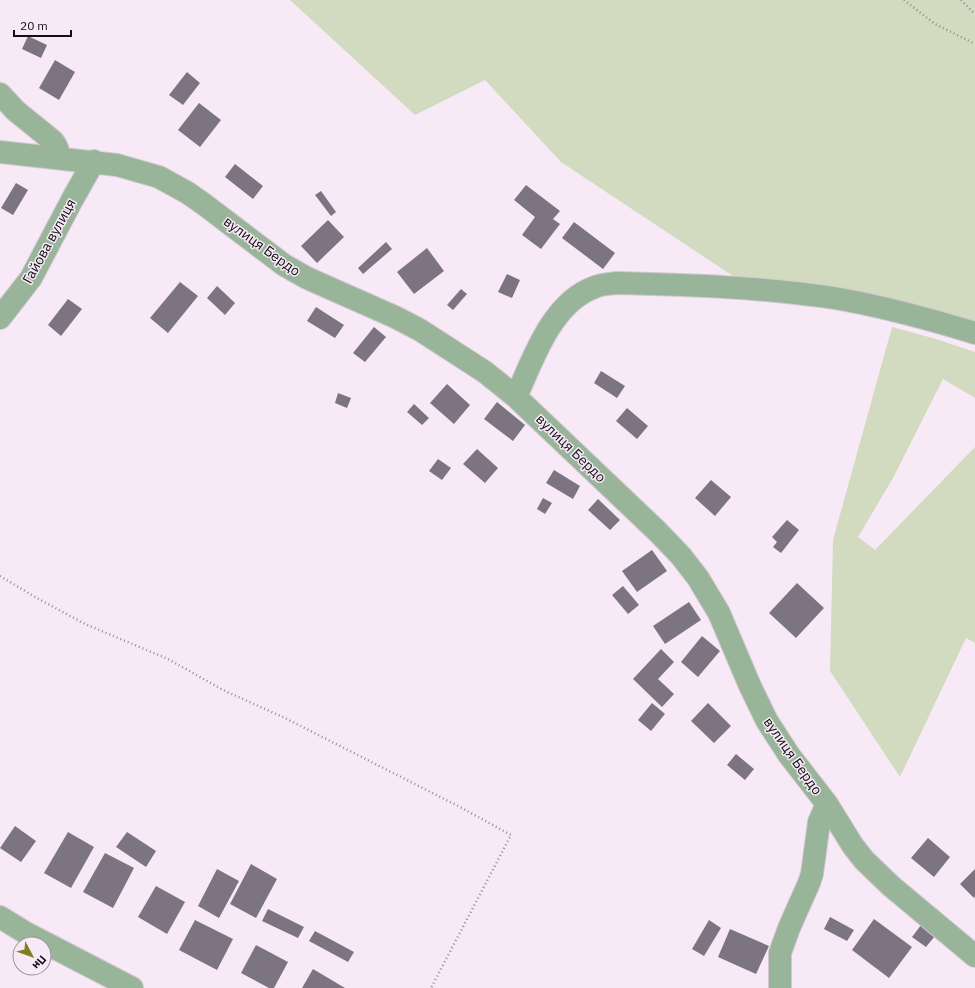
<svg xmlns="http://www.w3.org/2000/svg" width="975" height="988" font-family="'IBM Plex Sans',sans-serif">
<rect width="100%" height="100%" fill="#f7eaf6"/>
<!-- green -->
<path fill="#d2dabf" d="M 290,0 L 975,0 L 975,328 L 745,284 L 561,162 L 485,80 L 415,115 Z
M 892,327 L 936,339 L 975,352 L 975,398 L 943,379 L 893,478 L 858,537 L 875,550 L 975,447 L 975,643 L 966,638 L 900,777 L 830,671 L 833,540 Z"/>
<!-- building -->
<path fill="#7c7480" d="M 28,36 L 47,45 L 41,58 L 22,49 Z
M 55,60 L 75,72 L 59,100 L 39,88 Z
M 187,72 L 200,83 L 183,105 L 169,95 Z
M 199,103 L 221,120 L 200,147 L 178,130 Z
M 235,164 L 263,186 L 253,199 L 225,177 Z
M 16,183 L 28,190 L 13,215 L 1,208 Z
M 526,185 L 560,211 L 553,219 L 560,224 L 541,249 L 522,235 L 535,217 L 514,200 Z
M 321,191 L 336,212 L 331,216 L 315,195 Z
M 328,220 L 344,237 L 317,263 L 301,246 Z
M 574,222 L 615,253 L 603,269 L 562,238 Z
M 386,242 L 392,249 L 363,274 L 358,268 Z
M 427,248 L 444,271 L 414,294 L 397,272 Z
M 507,274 L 520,280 L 512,298 L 498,292 Z
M 180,282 L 198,296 L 168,333 L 150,318 Z
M 217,286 L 235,303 L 225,315 L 207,298 Z
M 461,289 L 467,294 L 453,310 L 447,305 Z
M 68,299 L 82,309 L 61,336 L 48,325 Z
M 316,307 L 344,325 L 335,338 L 307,321 Z
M 374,327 L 386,337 L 365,362 L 353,353 Z
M 601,371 L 625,386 L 617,398 L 594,383 Z
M 447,384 L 470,405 L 454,424 L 430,403 Z
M 338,393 L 351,398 L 347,408 L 335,403 Z
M 497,402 L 525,425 L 513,441 L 484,419 Z
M 414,404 L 429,418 L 422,425 L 407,412 Z
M 627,408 L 648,426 L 637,439 L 616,421 Z
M 477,449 L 498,468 L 485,483 L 463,464 Z
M 438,459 L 451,468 L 442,480 L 429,471 Z
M 554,470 L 580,486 L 573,499 L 546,483 Z
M 711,480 L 731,497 L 715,516 L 695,498 Z
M 543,498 L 552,503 L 545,514 L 537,509 Z
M 598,499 L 620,520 L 610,530 L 588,510 Z
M 787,520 L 799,530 L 781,553 L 773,547 L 777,542 L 772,537 Z
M 652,550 L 667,571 L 637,592 L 622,571 Z
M 797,583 L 824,608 L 796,638 L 769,613 Z
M 623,586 L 639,605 L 628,614 L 612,595 Z
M 689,602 L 701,620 L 665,644 L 653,626 Z
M 702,636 L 720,651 L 698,677 L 681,662 Z
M 661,649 L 674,662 L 658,679 L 674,694 L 662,707 L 633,679 Z
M 652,703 L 665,714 L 651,731 L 638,720 Z
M 708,703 L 731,726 L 714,743 L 691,721 Z
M 736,754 L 754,769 L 745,780 L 727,765 Z
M 15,826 L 36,841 L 21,862 L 0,848 Z
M 68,832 L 94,847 L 71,888 L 44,873 Z
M 127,832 L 156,851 L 146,867 L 116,847 Z
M 928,838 L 950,857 L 934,877 L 911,858 Z
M 105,853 L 134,868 L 113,908 L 83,892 Z
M 251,864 L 277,879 L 256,918 L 230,904 Z
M 217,869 L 239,881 L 219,918 L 198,906 Z
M 975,869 L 975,896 L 974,898 L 960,884 Z
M 156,886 L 185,902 L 167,934 L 138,917 Z
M 268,909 L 304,927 L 298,938 L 262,921 Z
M 830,917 L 854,930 L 847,941 L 824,929 Z
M 874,919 L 912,947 L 889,978 L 852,950 Z
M 195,920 L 233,939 L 217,970 L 179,950 Z
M 709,920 L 721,928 L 704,956 L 692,949 Z
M 921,925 L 935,936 L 926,947 L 912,937 Z
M 730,929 L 769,946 L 756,974 L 718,957 Z
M 315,931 L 354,952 L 348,962 L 309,941 Z
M 256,945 L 288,962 L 274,988 L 269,988 L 241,973 Z
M 313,969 L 345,988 L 302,988 Z"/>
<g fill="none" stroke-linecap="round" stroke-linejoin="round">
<!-- minor casing -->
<g stroke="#d3c7d2" stroke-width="24">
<path id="minor" d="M 0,94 L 16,111 L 53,141 C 57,146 59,151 59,158
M 0,152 L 117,165 L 159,177 L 188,193 L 205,205 L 284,265 L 307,278 L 395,317 L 420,330 L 485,372 L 516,397 L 657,531 L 681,556 L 698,578 L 719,613 L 750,686 L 767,721 L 789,755 L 827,804 L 853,846 L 864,860 L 891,886 L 975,956
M 0,318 L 31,278 L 72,200 L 94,161
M 516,397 C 533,359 552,302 595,287 C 602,284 610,284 617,283 C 689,285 762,287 834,298 C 882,306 929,319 975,333
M 0,917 L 26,933 L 132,988
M 780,988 L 780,953 L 789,928 L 809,883 L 812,874 L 819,822 L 827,804"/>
</g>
<!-- path -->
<path stroke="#958c95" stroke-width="2.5" stroke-dasharray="1 3" stroke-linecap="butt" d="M 904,0 L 935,24 L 975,44
M 961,0 L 975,14
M 0,576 L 35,597 L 85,624 L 168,659 L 223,690 L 285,718 L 460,807 L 511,835 L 431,988"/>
<!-- minor -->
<use href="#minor" stroke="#98b59a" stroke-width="22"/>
</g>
<g text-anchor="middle" stroke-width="3" stroke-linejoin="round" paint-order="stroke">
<!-- street labels -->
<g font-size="14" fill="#130f13" stroke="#f7eaf6">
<text transform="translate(49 241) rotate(-61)" y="5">Гайова вулиця</text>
<text transform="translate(262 246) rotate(36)" y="5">вулиця Бердо</text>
<text transform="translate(571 448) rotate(44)" y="5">вулиця Бердо</text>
<text transform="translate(793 756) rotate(55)" y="5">вулиця Бердо</text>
</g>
</g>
<!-- north arrow -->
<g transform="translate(32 956) rotate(131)"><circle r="19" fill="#f7eaf6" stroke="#9c929b"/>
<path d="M0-3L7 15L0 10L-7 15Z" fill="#827c22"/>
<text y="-6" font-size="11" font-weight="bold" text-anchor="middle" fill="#130f13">Пн</text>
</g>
<!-- scale -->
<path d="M14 30v6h57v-6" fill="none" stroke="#130f13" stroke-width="2"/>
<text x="20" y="30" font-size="12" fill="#130f13" stroke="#f7eaf6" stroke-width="3" paint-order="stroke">20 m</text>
</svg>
